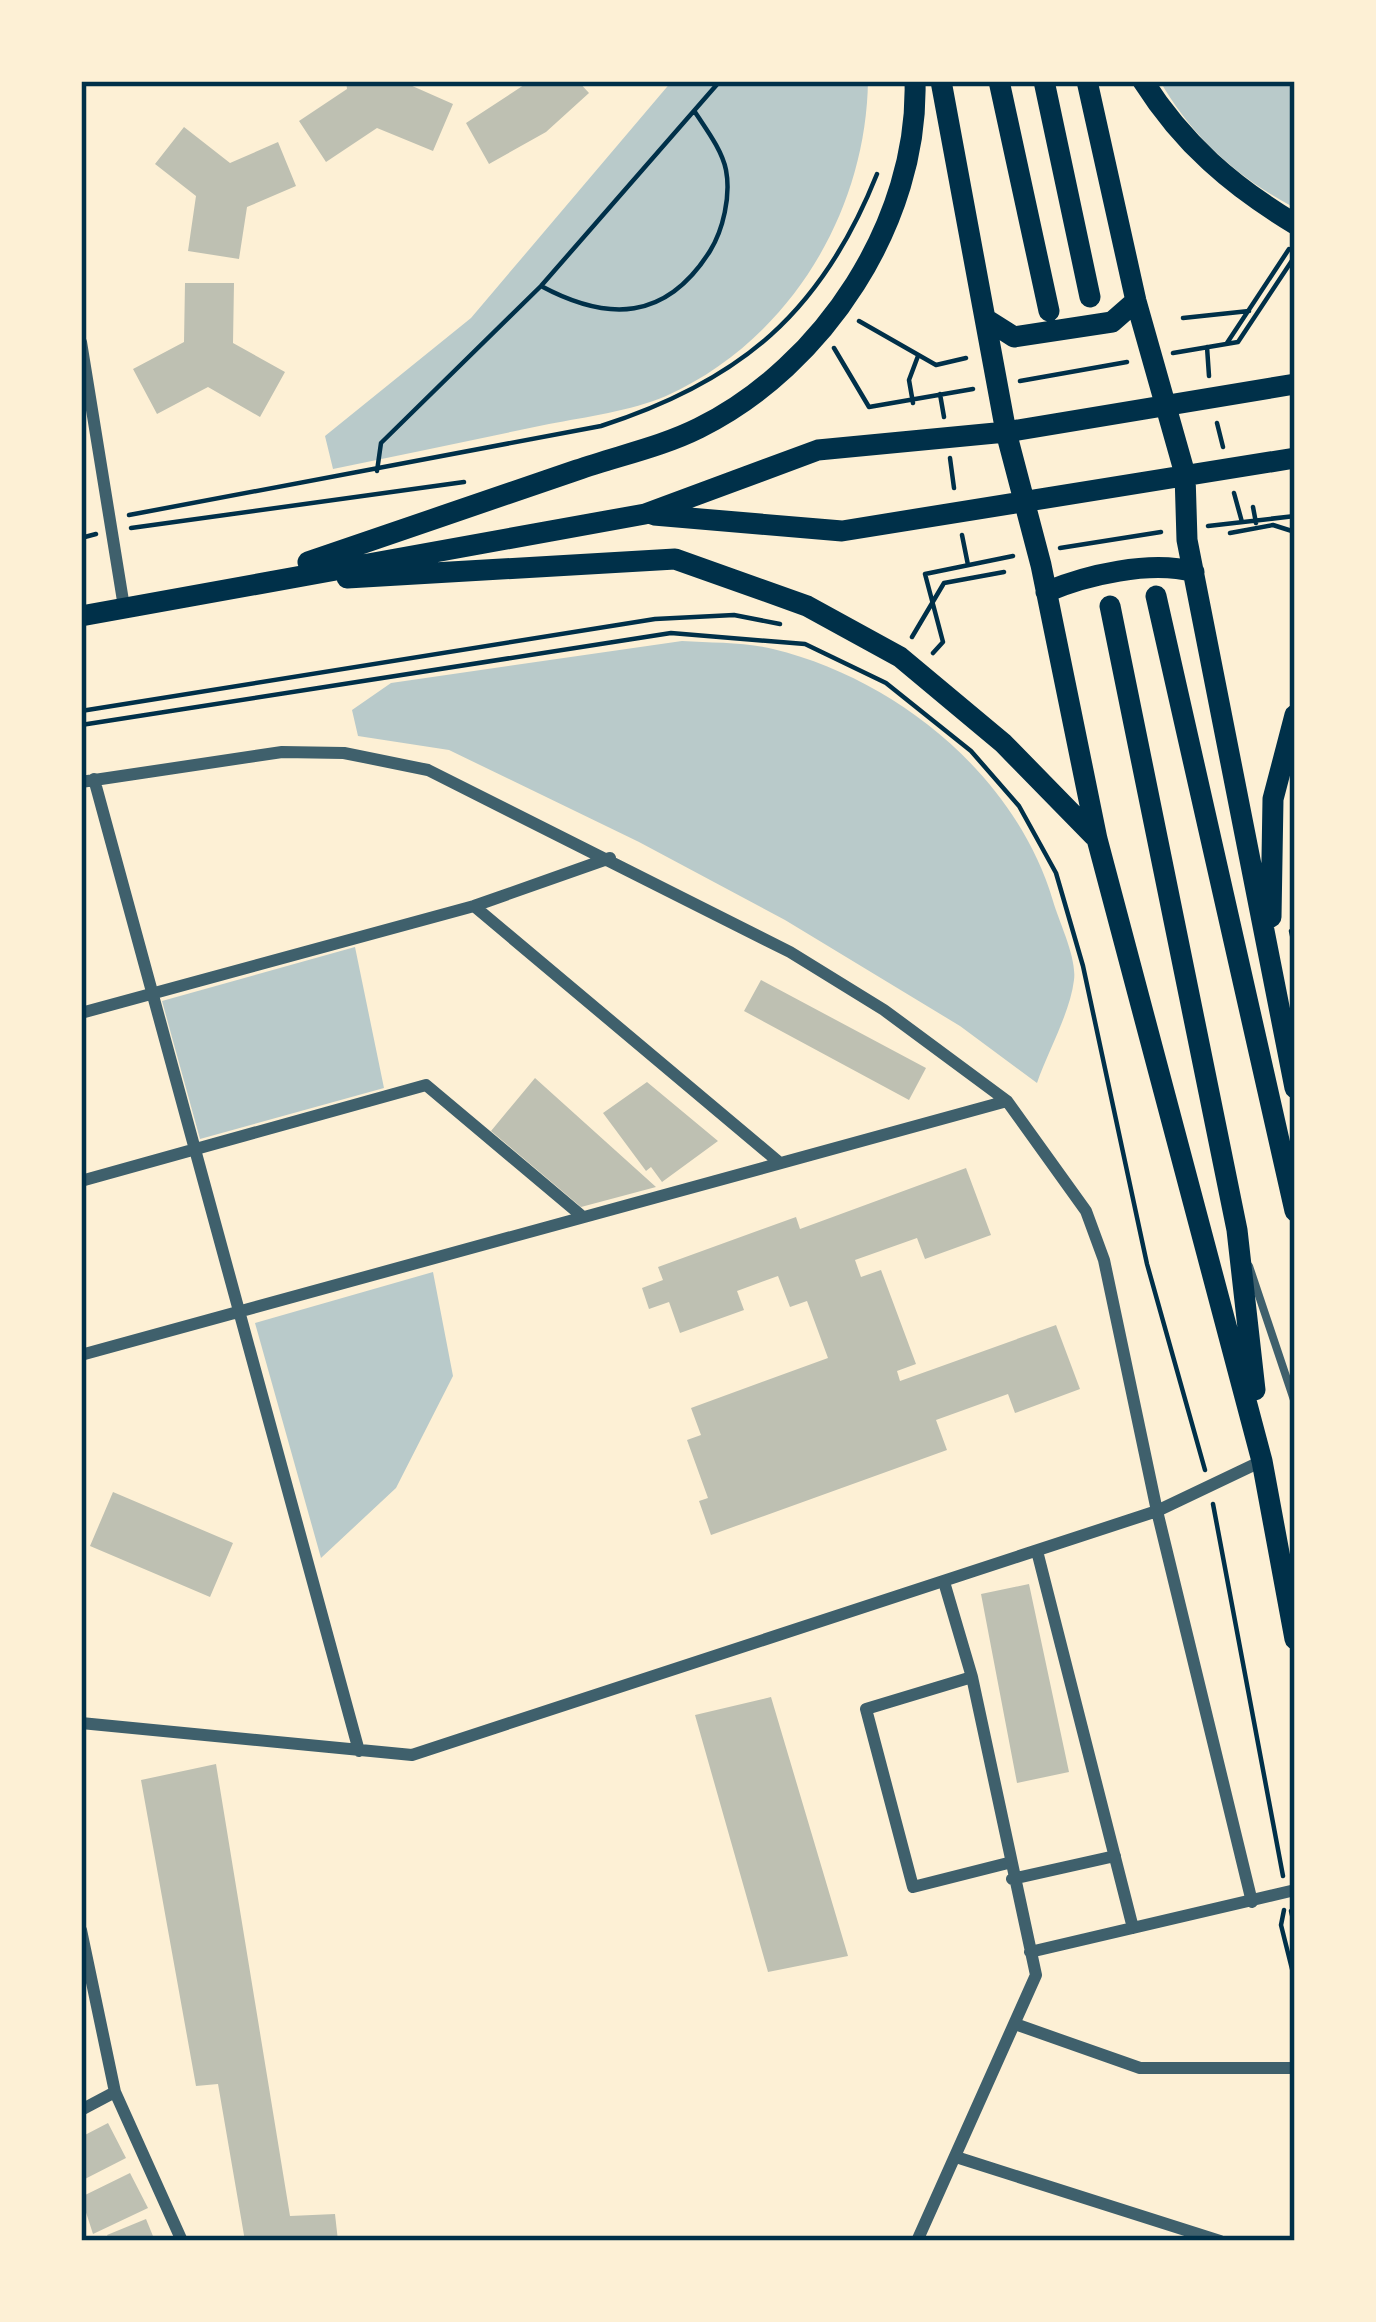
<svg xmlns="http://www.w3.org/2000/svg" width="1376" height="2322" font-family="'Alegreya Sans',sans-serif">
<rect width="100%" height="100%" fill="#fdf0d5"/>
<!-- green -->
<path fill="#b9caca" d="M 672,81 L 868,81 C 866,214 788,341 666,396 C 631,411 586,417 549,424 C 477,439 405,454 333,469 L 325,436 L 471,318 Z
M 1160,81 L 1295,81 L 1295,208 C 1239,179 1191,136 1160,81 Z
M 682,641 C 712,643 744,642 773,649 C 897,679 1016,776 1053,901 C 1059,922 1077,958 1074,980 C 1070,1013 1048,1051 1037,1083 L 960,1026 L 785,920 L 639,842 L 449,750 L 358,736 L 352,710 L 391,683 Z
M 355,947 L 384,1088 L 200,1139 L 162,1001 Z
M 433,1272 L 453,1376 L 396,1488 L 321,1558 L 255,1323 Z"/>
<!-- building -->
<path fill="#bec0b2" d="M 346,81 L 401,81 L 453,104 L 433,151 L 377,128 L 326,162 L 299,121 L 347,89 Z
M 530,81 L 578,81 L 589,93 L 546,132 L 489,164 L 466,123 Z
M 184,127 L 230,163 L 278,142 L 296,186 L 247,207 L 239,259 L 188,251 L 196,196 L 155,164 Z
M 185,283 L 234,283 L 233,343 L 285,372 L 260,417 L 208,387 L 157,414 L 133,369 L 184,342 Z
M 761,980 L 926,1068 L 909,1100 L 744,1011 Z
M 535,1078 L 656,1187 L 581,1207 L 491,1131 Z
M 647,1082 L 718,1141 L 662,1182 L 651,1167 L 646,1171 L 603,1113 Z
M 966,1168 L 991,1235 L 925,1259 L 917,1238 L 855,1260 L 861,1277 L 881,1270 L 916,1364 L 897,1371 L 900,1381 L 1056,1325 L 1080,1389 L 1015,1413 L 1008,1394 L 936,1420 L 947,1450 L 711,1535 L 699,1501 L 708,1498 L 687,1440 L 701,1435 L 691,1408 L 828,1358 L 807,1301 L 790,1307 L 778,1276 L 737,1291 L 744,1310 L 680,1333 L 669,1302 L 649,1309 L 642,1288 L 663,1280 L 658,1267 L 796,1217 L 800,1229 Z
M 113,1492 L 233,1543 L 210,1597 L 90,1546 Z
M 1029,1584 L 1069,1772 L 1017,1783 L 981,1594 Z
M 771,1697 L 848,1956 L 768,1972 L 695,1715 Z
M 216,1764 L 290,2216 L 335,2214 L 338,2241 L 245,2241 L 218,2084 L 196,2086 L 141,1780 Z
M 108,2123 L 126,2158 L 81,2181 L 81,2137 Z
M 130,2173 L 148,2208 L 93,2234 L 81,2197 Z
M 146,2219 L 155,2241 L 110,2241 L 107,2235 Z"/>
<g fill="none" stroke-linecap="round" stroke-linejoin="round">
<!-- path -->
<path stroke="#003049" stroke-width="4.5" d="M 541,286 C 608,322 666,321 710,251 C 723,230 731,196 726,170 C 722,150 706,129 695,112
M 1183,318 L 1249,311
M 859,321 L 936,365 L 966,358
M 1227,343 L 1289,249
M 1207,347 L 1209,376
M 834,348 L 869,407 L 973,389
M 1173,353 L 1238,342 L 1295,256
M 1020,381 L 1127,362
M 940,394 L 944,417
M 913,403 L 909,380 L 918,356
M 1217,423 L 1223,447
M 950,458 L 954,488
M 377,471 L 381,443 L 541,286 L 720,81
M 1234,493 L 1242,522
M 1253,507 L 1256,523
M 129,515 L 601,426 C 741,381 822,312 877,174
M 1208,526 L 1295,516
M 131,528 L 464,482
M 1230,533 L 1273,525 L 1295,532
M 962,535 L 968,565
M 81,538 L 96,534
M 1060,548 L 1161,532
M 912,637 L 944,583 L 1004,572
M 933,653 L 943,642 L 925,574 L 1013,556
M 81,711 L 655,619 L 734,615 L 780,624
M 81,725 L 671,633 L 805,644 L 886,683 L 971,751 L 1019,806 L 1056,873 L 1083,966 L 1147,1264 L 1205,1470
M 1291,931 L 1295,949
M 1213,1504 L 1283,1876
M 1284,1910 L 1281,1925 L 1295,1981
M 1291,1911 L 1295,1928"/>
<!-- service -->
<path stroke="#3f606c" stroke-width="8" d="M 1249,1266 L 1295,1403"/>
<!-- minor -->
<path stroke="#3f606c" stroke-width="12" d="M 81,342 L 124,607
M 94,779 L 359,1751
M 81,782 L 282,752 L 344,753 L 428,770 L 790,952 L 884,1010 L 1007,1101 L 1086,1211 L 1104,1260 L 1157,1511 L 1252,1902
M 474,906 L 780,1163
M 81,1013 L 474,906 L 610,858
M 81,1181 L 426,1085 L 583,1217
M 81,1355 L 1007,1101
M 1037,1551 L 1133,1928
M 972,1677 L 866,1709 L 913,1887 L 1008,1863
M 81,1723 L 412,1755 L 1157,1511 L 1262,1461
M 1012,1879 L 1115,1856
M 81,1930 L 115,2092 L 182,2241
M 1030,1952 L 1295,1890
M 1015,2024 L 1140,2068 L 1295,2068
M 81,2110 L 115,2092
M 956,2157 L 1220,2241
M 917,2241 L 1036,1975 L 972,1677 L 944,1582"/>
<!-- primary -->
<path stroke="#003049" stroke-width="21" d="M 941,81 L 1006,432 L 1041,565 L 1097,839 L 1262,1461 L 1295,1639
M 999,81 L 1049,311
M 1044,81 L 1090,297
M 1087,81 L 1136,301 L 1185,474 L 1187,540 L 1295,1088
M 1143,81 C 1183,144 1232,186 1295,224
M 989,321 L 1014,337 L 1112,322 L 1136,301
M 654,515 L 842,531 L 1295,458
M 308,562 C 398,531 487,501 577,470 C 617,456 661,447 699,428 C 824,366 919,221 915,81
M 347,578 L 675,559 L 807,606 L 900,657 L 1003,743 L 1094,836
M 1046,592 C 1086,575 1151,560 1194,572
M 1156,596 L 1295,1211
M 1110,606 L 1237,1230 L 1255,1390
M 81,616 L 645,514 L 818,450 L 1006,432 L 1295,384
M 1271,917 L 1273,799 L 1295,715"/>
</g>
<!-- border -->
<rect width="1376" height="2322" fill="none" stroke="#fdf0d5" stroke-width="168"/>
<rect x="84" y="84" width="1208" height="2154" fill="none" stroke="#003049" stroke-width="4.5"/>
</svg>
